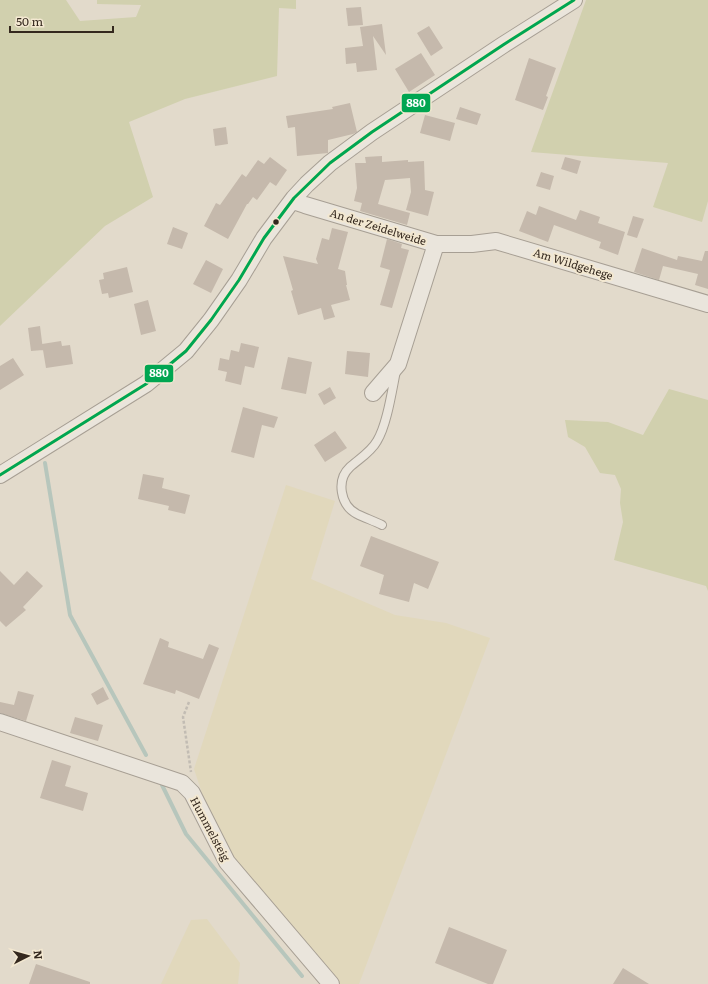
<svg xmlns="http://www.w3.org/2000/svg" width="708" height="984" font-family="Literata,serif">
<rect width="100%" height="100%" fill="#e2dacb"/>
<!-- farmland -->
<path fill="#e1d8bc" d="M 286,485 L 335,501 L 311,579 L 395,615 L 446,623 L 490,638 L 359,984 L 339,984 L 233,862 L 204,799 L 194,769 Z
M 207,919 L 240,963 L 238,984 L 161,984 L 191,920 Z"/>
<!-- green -->
<path fill="#d1d0ae" d="M 0,0 L 66,0 L 80,21 L 136,17 L 141,5 L 97,4 L 97,0 L 296,0 L 296,9 L 279,8 L 277,76 L 185,99 L 129,122 L 153,197 L 105,226 L 0,326 Z
M 586,0 L 708,0 L 708,201 L 702,222 L 653,207 L 668,163 L 531,152 Z
M 669,389 L 708,400 L 708,591 L 706,586 L 614,560 L 623,522 L 620,503 L 621,489 L 615,475 L 600,473 L 585,447 L 568,437 L 565,420 L 608,422 L 643,435 Z"/>
<g fill="none" stroke-linecap="round" stroke-linejoin="round">
<!-- stream -->
<path stroke="#b7c6bc" stroke-width="4" d="M 45,463 L 70,615 L 146,755
M 162,785 L 186,834 L 302,976"/>
</g>
<!-- building -->
<path fill="#c5b9ac" d="M 361,7 L 363,25 L 348,26 L 346,8 Z
M 382,24 L 386,55 L 373,36 L 377,70 L 357,72 L 356,63 L 346,64 L 345,48 L 363,46 L 360,27 Z
M 429,26 L 443,48 L 431,56 L 417,33 Z
M 421,53 L 435,75 L 409,92 L 395,69 Z
M 529,58 L 556,68 L 546,96 L 548,97 L 543,110 L 515,100 Z
M 350,103 L 357,132 L 353,134 L 328,140 L 328,153 L 297,156 L 295,127 L 288,128 L 286,116 L 333,109 L 332,107 Z
M 460,107 L 481,114 L 477,125 L 456,119 Z
M 425,115 L 455,123 L 450,141 L 420,133 Z
M 226,127 L 228,144 L 215,146 L 213,129 Z
M 382,156 L 382,162 L 408,160 L 408,162 L 424,161 L 425,190 L 434,192 L 428,216 L 406,210 L 411,192 L 410,178 L 385,180 L 378,204 L 410,213 L 407,225 L 360,211 L 362,203 L 354,201 L 357,188 L 355,163 L 366,163 L 365,157 Z
M 270,157 L 287,170 L 276,186 L 270,182 L 257,200 L 253,197 L 248,204 L 247,204 L 228,239 L 204,226 L 216,203 L 220,205 L 242,174 L 246,177 L 258,160 L 264,164 Z
M 565,157 L 581,161 L 577,174 L 561,169 Z
M 541,172 L 554,176 L 550,190 L 536,186 Z
M 539,206 L 576,220 L 580,210 L 600,217 L 598,223 L 625,232 L 618,255 L 599,248 L 601,242 L 554,225 L 548,242 L 519,231 L 527,211 L 536,215 Z
M 633,216 L 644,219 L 637,238 L 627,235 Z
M 173,227 L 188,233 L 182,249 L 167,244 Z
M 332,228 L 348,232 L 338,269 L 345,271 L 347,285 L 346,285 L 350,300 L 331,305 L 335,317 L 324,320 L 321,308 L 298,315 L 291,291 L 293,290 L 283,256 L 318,264 L 316,259 L 322,238 L 329,240 Z
M 387,239 L 402,244 L 401,248 L 409,250 L 392,308 L 380,305 L 390,270 L 380,267 Z
M 642,248 L 677,260 L 678,256 L 702,261 L 705,251 L 708,251 L 708,289 L 695,285 L 698,274 L 663,266 L 659,280 L 634,272 Z
M 206,260 L 223,269 L 211,293 L 193,284 Z
M 127,267 L 133,292 L 109,298 L 108,293 L 102,294 L 99,280 L 104,279 L 103,273 Z
M 148,300 L 156,331 L 141,335 L 134,304 Z
M 40,326 L 43,350 L 31,351 L 28,328 Z
M 61,341 L 62,346 L 70,345 L 73,364 L 46,368 L 42,344 Z
M 241,343 L 259,347 L 254,368 L 245,366 L 241,385 L 225,381 L 227,372 L 218,370 L 220,358 L 229,360 L 231,350 L 239,352 Z
M 347,351 L 370,353 L 368,377 L 345,374 Z
M 288,357 L 312,362 L 306,394 L 281,389 Z
M 13,358 L 24,375 L 0,390 L 0,366 Z
M 330,387 L 336,398 L 324,405 L 318,394 Z
M 243,407 L 278,417 L 274,428 L 262,425 L 254,458 L 231,452 Z
M 335,431 L 347,448 L 325,462 L 314,445 Z
M 143,474 L 164,478 L 162,488 L 190,495 L 185,514 L 168,510 L 169,506 L 138,499 Z
M 371,536 L 439,562 L 428,589 L 414,583 L 409,602 L 379,594 L 384,575 L 360,566 Z
M 0,571 L 14,585 L 27,571 L 43,586 L 23,607 L 26,610 L 6,627 L 0,621 Z
M 160,638 L 169,642 L 168,647 L 203,659 L 209,644 L 219,648 L 199,699 L 176,690 L 175,694 L 143,684 Z
M 103,687 L 109,699 L 97,705 L 91,694 Z
M 18,691 L 34,695 L 26,721 L 0,713 L 0,702 L 14,705 Z
M 75,717 L 103,725 L 98,741 L 70,733 Z
M 52,760 L 71,766 L 65,786 L 88,793 L 83,811 L 40,798 Z
M 449,927 L 507,950 L 493,984 L 488,984 L 435,963 Z
M 36,964 L 90,982 L 90,984 L 29,984 Z
M 623,968 L 649,984 L 613,984 Z"/>
<g fill="none" stroke-linecap="round" stroke-linejoin="round">
<!-- service casing -->
<g stroke="#a79f94" stroke-width="10">
<path id="service" d="M 382,525 C 374,521 365,518 357,514 C 340,505 336,480 350,467 C 359,459 371,452 377,441 C 387,425 392,390 396,371"/>
</g>
<!-- minor casing -->
<g stroke="#a79f94" stroke-width="18">
<path id="minor" d="M 294,198 L 299,203 L 305,205 L 436,244 L 472,244 L 496,241 L 708,304
M 373,393 L 398,364 L 436,244
M 0,475 L 146,384 L 186,351 L 211,320 L 239,280 L 264,238 L 294,198 L 307,184 L 330,163 L 372,132 L 503,45 L 574,0
M 0,722 L 182,783 L 192,793 L 227,862 L 331,984"/>
</g>
<!-- path -->
<path stroke="#c2bcb3" stroke-width="2.5" stroke-dasharray="3 2" stroke-linecap="butt" d="M 189,702 L 183,717 L 191,772"/>
<!-- service -->
<use href="#service" stroke="#eae5dc" stroke-width="8"/>
<!-- minor -->
<use href="#minor" stroke="#eae5dc" stroke-width="16"/>
<!-- bus-1 casing -->
<g stroke="#f3e8d1" stroke-width="6">
<path id="bus-1" d="M 0,475 L 146,384 L 186,351 L 211,320 L 239,280 L 264,238 L 294,198 L 330,163 L 372,132 L 503,45 L 574,0"/>
</g>
<!-- bus-1 -->
<use href="#bus-1" stroke="#00a651" stroke-width="3"/>
</g>
<!-- markers -->
<circle fill="#34281e" stroke="#f3e8d1" stroke-width="1.5" cx="276" cy="222" r="3.5"/>
<g text-anchor="middle" stroke-width="4" stroke-linejoin="round" paint-order="stroke">
<!-- street labels -->
<g font-size="11" fill="#34281e" stroke="#f3e8d1">
<text transform="translate(378 227) rotate(17)" y="4">An der Zeidelweide</text>
<text transform="translate(573 264) rotate(17)" y="4">Am Wildgehege</text>
<text transform="translate(210 829) rotate(62)" y="4">Hummelsteig</text>
</g>
</g>
<g stroke="#f3e8d1" stroke-width="1.5">
<rect x="401" y="93" width="30" height="20" rx="4" fill="#00a651"/>
<rect x="144" y="364" width="30" height="19" rx="4" fill="#00a651"/>
</g>
<g font-size="11" text-anchor="middle" font-weight="bold" fill="#fff">
<text x="416" y="107">880</text>
<text x="159" y="377">880</text>
</g>
<!-- north arrow -->
<g transform="translate(28 956) rotate(84)" stroke="#f3e8d1" stroke-width="3" paint-order="stroke">
<path d="M0-3L7 15L0 10L-7 15Z" fill="#34281e"/>
<text y="-6" font-size="11" font-weight="bold" text-anchor="middle" fill="#34281e">N</text>
</g>
<!-- scale -->
<path d="M10 26v6h103v-6" fill="none" stroke="#34281e" stroke-width="2"/>
<text x="16" y="26" font-size="12" fill="#34281e" stroke="#f3e8d1" stroke-width="3" paint-order="stroke">50 m</text>
</svg>
